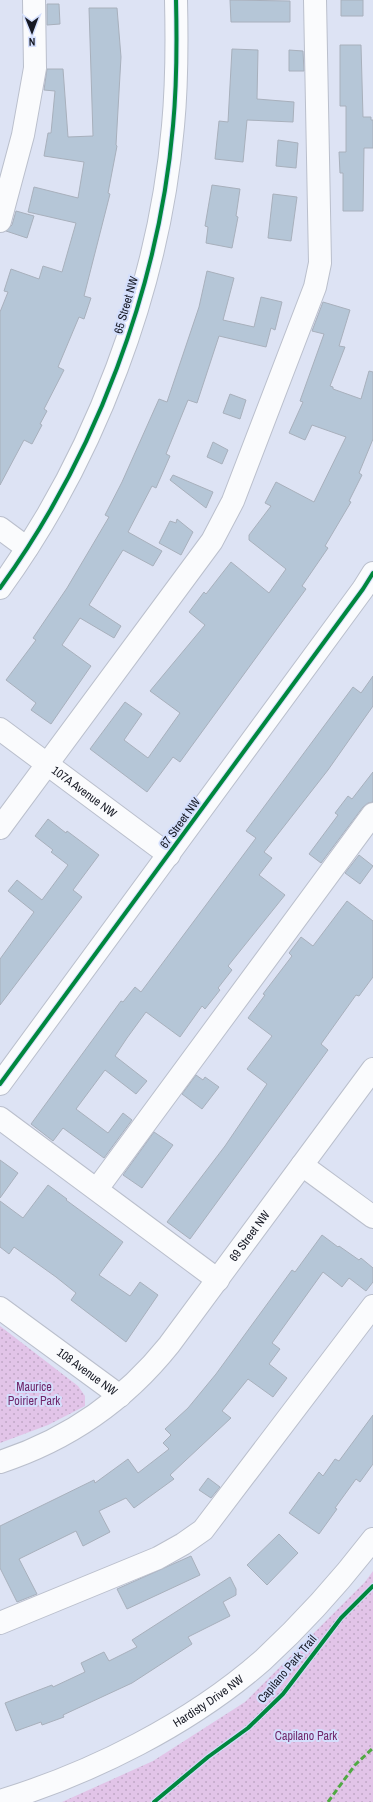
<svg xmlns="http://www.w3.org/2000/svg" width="373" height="1802" font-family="'Archivo Narrow',sans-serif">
<defs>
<pattern id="park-dots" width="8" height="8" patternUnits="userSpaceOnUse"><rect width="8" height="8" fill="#e2c4e8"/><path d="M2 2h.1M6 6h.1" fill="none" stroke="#c1a8c7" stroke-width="1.8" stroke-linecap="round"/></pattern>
</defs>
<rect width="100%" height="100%" fill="#dde3f4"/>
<!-- park -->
<path fill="url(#park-dots)" d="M 0,1326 L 78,1386 L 85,1396 L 85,1406 L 48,1425 L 0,1443 Z
M 373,1571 L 373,1802 L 62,1802 L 153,1761 L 245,1702 L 365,1582 Z"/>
<!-- building -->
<path fill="#b5c6d7" stroke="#a8b0bc" d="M 230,0 L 290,1 L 290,22 L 231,22 Z
M 341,0 L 363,0 L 363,16 L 341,16 Z
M 47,4 L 59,4 L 60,24 L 47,25 Z
M 89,8 L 117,8 L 121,57 L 116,145 L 117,146 L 108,193 L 110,194 L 84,296 L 91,298 L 84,319 L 79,317 L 58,367 L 64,370 L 44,409 L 47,411 L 40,424 L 42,425 L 32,444 L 24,440 L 0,485 L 0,312 L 8,292 L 4,291 L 11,269 L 39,279 L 43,266 L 62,272 L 76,223 L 28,212 L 34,187 L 78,198 L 84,162 L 44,156 L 48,133 L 51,133 L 55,91 L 44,90 L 47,69 L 63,69 L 68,137 L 93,136 Z
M 340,45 L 361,45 L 363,117 L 371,117 L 371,120 L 373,120 L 373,148 L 364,148 L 363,211 L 343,211 L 343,173 L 340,173 L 339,152 L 346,152 L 346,106 L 340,106 Z
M 232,49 L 258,50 L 257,99 L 294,102 L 293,122 L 247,120 L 243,162 L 215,159 L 219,121 L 228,122 Z
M 289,50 L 303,51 L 304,71 L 289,71 Z
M 278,140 L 298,143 L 296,168 L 276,166 Z
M 212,185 L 240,189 L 236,216 L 238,217 L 232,248 L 206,243 L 208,227 L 205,226 Z
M 273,194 L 297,197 L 291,241 L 268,238 Z
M 16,211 L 34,216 L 27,238 L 6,231 L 12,225 Z
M 207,271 L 234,278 L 223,320 L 254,327 L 261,297 L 282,302 L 275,330 L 271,328 L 266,347 L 219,336 L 197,403 L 188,400 L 166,454 L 170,456 L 156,488 L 152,486 L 128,532 L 162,551 L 153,566 L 123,550 L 89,605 L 121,626 L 114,638 L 80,618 L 62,645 L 91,666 L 51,724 L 31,710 L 36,703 L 6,680 L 36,640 L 33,638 L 67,588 L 109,517 L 105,515 L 122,482 L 159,399 L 167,402 L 199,307 Z
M 323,302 L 350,310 L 339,346 L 345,347 L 330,386 L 333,387 L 333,389 L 361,399 L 369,371 L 373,372 L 373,439 L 359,473 L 362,475 L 349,501 L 351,502 L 325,546 L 328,548 L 302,586 L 306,589 L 180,762 L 173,757 L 147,792 L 90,749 L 125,702 L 142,714 L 124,740 L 148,758 L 180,713 L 150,691 L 205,625 L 189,612 L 204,592 L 206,594 L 231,562 L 269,593 L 286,569 L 249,540 L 249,535 L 271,506 L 265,503 L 276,482 L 314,502 L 346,437 L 312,425 L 305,440 L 289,433 L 303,402 L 300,401 L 324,334 L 312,331 Z
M 230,394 L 246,400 L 240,419 L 223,413 Z
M 213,442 L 228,450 L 222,464 L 207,457 Z
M 173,475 L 213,492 L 206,508 L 170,480 Z
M 177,519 L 193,532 L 181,555 L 159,543 L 170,521 L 176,523 Z
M 373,676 L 373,706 L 328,770 L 264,852 L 272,858 L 259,875 L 285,895 L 228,966 L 232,970 L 218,988 L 220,990 L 205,1009 L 202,1006 L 180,1037 L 146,1012 L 127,1038 L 115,1056 L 147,1081 L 136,1094 L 105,1070 L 76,1109 L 108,1133 L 123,1113 L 132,1120 L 104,1158 L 63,1128 L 53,1141 L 31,1124 L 121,1001 L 123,1002 L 135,987 L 141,992 L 256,838 L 246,831 L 353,687 L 361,693 Z
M 373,772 L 373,802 L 368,803 L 363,807 L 321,863 L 309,854 L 338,815 L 335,813 L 348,796 L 352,799 Z
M 48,819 L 66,833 L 67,831 L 99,855 L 73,890 L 82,897 L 0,1005 L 0,959 L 34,912 L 8,891 L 17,880 L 42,900 L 68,865 L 51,852 L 53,850 L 35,836 Z
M 359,855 L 373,866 L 360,884 L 345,873 Z
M 347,901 L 373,921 L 373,977 L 359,996 L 356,995 L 321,1044 L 328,1050 L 190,1239 L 167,1222 L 225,1146 L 267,1084 L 247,1069 L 272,1036 L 248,1018 L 265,995 L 263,994 L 292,956 L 289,953 L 301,937 L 313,946 Z
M 196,1075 L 203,1080 L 205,1077 L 219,1087 L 202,1109 L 182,1094 Z
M 154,1132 L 173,1145 L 142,1188 L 123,1175 Z
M 0,1160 L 18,1173 L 0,1198 Z
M 48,1185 L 67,1199 L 66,1200 L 123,1242 L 99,1275 L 130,1296 L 140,1282 L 158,1295 L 126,1342 L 71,1300 L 76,1293 L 56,1277 L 14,1247 L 9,1254 L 0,1247 L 0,1201 L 23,1218 Z
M 322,1235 L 338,1247 L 339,1246 L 359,1260 L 361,1258 L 373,1268 L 373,1282 L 366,1291 L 349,1278 L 342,1287 L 323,1272 L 272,1343 L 280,1349 L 269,1364 L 287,1378 L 273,1397 L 248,1379 L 222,1411 L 231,1418 L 170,1475 L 174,1479 L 134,1508 L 126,1498 L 99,1511 L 110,1532 L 83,1546 L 76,1531 L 19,1559 L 37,1594 L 17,1602 L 0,1568 L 0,1526 L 94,1480 L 95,1483 L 128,1459 L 138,1473 L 169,1449 L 163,1443 L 171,1435 L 165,1429 L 188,1408 L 216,1374 L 292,1270 L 295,1272 Z
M 373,1415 L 373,1464 L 360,1482 L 356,1479 L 335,1508 L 337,1509 L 319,1534 L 289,1513 L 319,1472 L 323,1476 L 335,1459 L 339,1461 Z
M 208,1478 L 220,1487 L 211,1498 L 199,1490 Z
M 279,1534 L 298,1553 L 267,1585 L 247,1565 Z
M 191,1556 L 200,1575 L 127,1609 L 117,1589 Z
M 230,1577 L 236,1589 L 236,1595 L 223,1602 L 230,1616 L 188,1637 L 192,1644 L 132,1683 L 63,1715 L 64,1717 L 42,1725 L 41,1722 L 16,1731 L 5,1703 L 52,1685 L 53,1687 L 85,1672 L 81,1663 L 104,1652 L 109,1661 L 137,1647 L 132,1640 Z"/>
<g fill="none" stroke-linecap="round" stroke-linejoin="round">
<!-- minor casing -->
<g stroke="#babfcc" stroke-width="24">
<g id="minor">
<path d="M 0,221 L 23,135 L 35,68 L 34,0"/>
<path d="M 0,528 L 27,548"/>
<path d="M 0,588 C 95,457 159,287 173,126 C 177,84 177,42 176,0"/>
<path id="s1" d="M 0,729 L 169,855"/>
<path d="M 0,828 L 212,541 L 233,501 L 315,287 L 320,263 L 315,0"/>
<path d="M 0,1084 L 363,589 L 373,573"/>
<path d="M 0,1118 L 218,1280"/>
<path d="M 302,1165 L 373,1217"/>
<path d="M 97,1189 L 373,814"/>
<path id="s2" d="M 0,1308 L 120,1396"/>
<path id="s3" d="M 0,1462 C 67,1440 125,1400 169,1345 L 373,1069"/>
<path d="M 0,1623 L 158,1558 L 183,1544 L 203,1530 L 373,1306"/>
<path id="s4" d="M 0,1801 C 92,1773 190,1724 263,1660 C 303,1623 340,1582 373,1539"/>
</g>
</g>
<!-- minor -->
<use href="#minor" stroke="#fafbfd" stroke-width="22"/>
<!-- quiet -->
<path stroke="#51a944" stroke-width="3" stroke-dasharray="6 3" stroke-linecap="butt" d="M 328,1802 L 355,1765 L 373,1748"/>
<!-- cycleway casing -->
<g stroke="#d4dffd" stroke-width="6">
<path id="cycleway" d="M 0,588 C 95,457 159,287 173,126 C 177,84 177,42 176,0
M 0,1084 L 363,589 L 373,573
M 154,1802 L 208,1757 L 248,1728 L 283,1694 L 341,1618 L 373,1586"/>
</g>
<!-- cycleway -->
<use href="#cycleway" stroke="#00873e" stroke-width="4"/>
</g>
<g text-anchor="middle" stroke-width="4" stroke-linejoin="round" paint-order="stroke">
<!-- street labels -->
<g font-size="12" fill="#161924" stroke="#d4dffd">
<text transform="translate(126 305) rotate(-74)" y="4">65 Street NW</text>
<text dy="4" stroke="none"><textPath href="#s1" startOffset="105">107A Avenue NW</textPath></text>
<text transform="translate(180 823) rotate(-54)" y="4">67 Street NW</text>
<text dy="4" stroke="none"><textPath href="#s3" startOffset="344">69 Street NW</textPath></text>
<text dy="4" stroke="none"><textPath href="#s2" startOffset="108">108 Avenue NW</textPath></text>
<text transform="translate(287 1669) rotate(-50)" y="4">Capilano Park Trail</text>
<text dy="4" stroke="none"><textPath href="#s4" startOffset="232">Hardisty Drive NW</textPath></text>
</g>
<!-- park labels -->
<g font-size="12" fill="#70276b" stroke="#d4dffd">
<text x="34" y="1391">Maurice<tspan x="34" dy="14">Poirier Park</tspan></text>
<text x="306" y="1740">Capilano Park</text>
</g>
</g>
<!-- north arrow -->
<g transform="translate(32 32) rotate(179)" stroke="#d4dffd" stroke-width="3" paint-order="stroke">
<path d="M0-3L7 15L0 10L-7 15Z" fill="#161924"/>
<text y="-6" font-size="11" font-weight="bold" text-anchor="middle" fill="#161924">N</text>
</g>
</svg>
